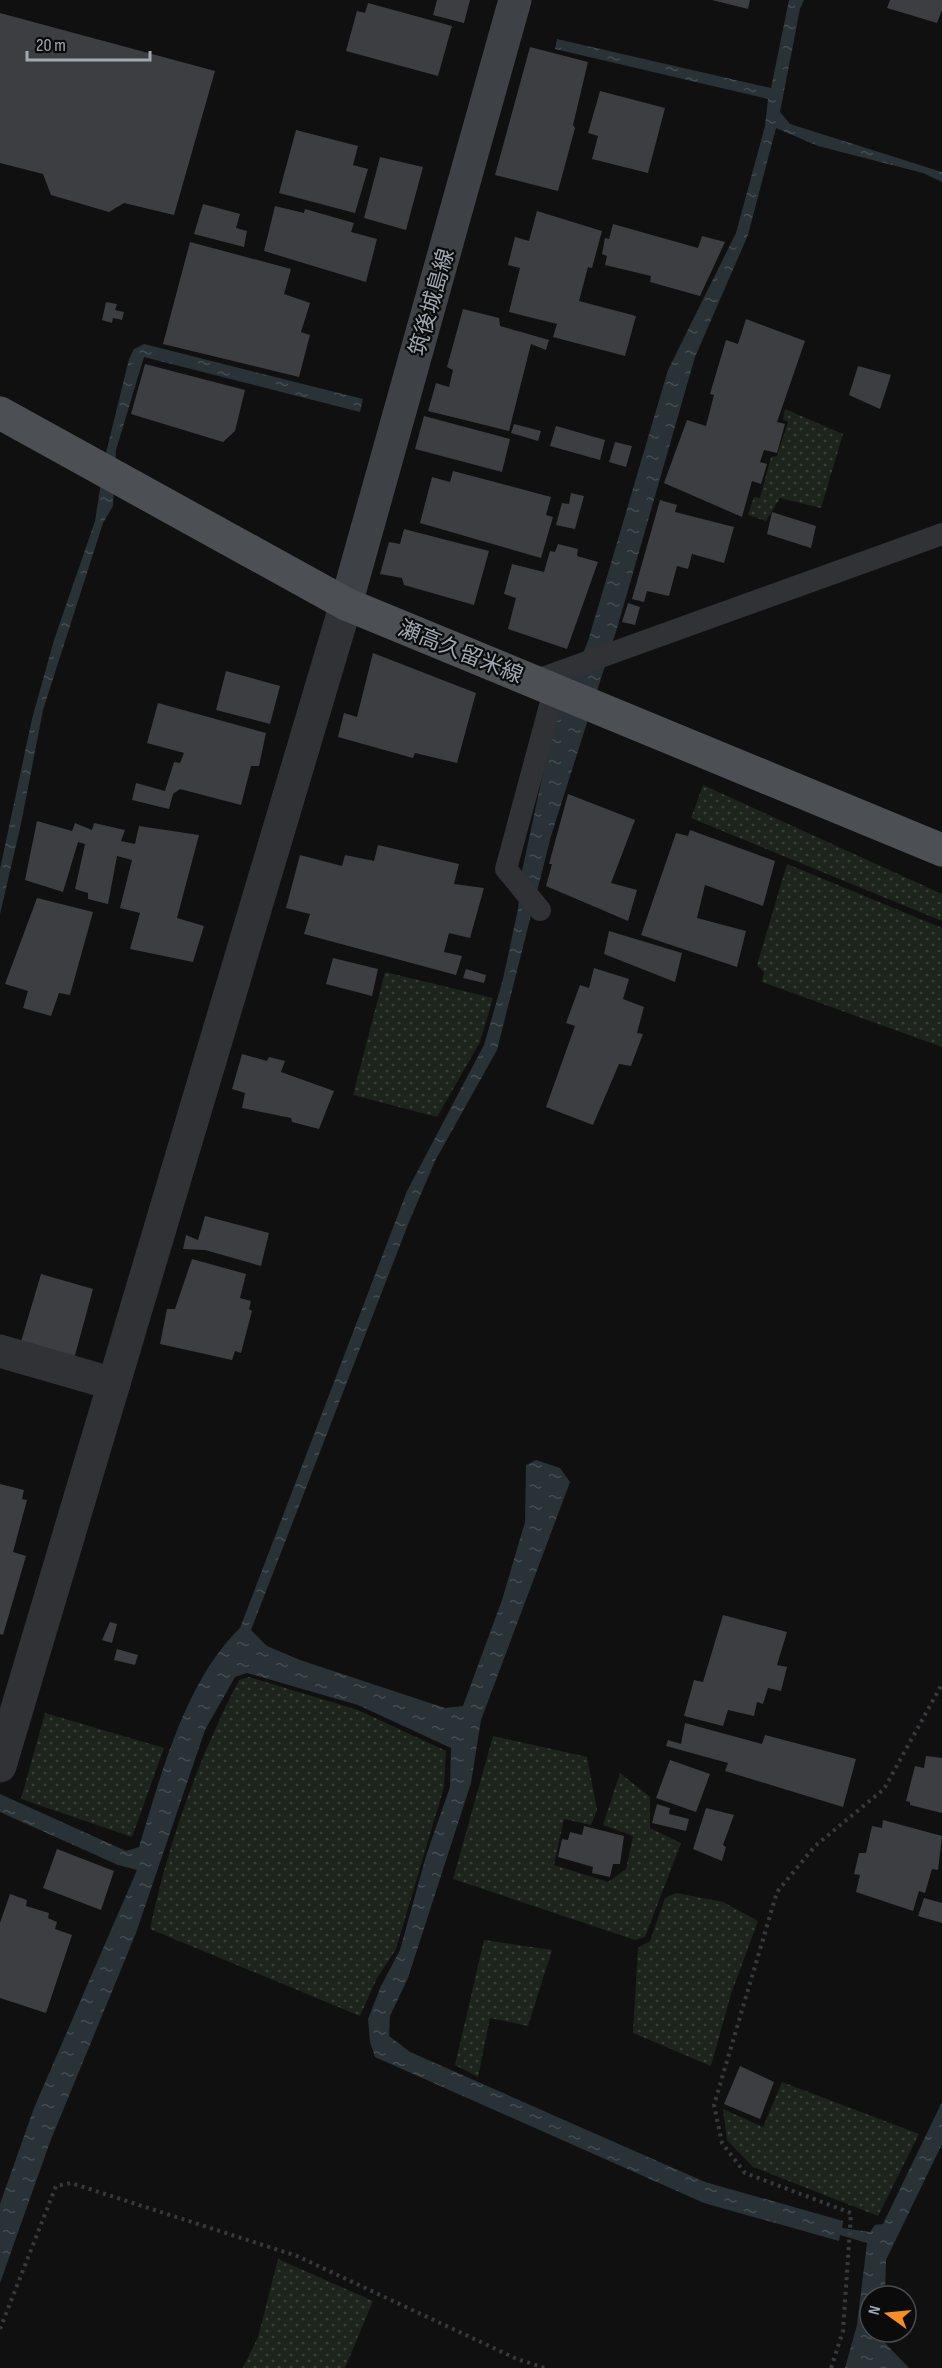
<svg xmlns="http://www.w3.org/2000/svg" width="942" height="2368" font-family="'Sofia Sans Condensed','Noto Sans JP',sans-serif">
<defs>
<pattern id="grass-dots" width="8" height="8" patternUnits="userSpaceOnUse" patternTransform="scale(1.5)"><rect width="8" height="8" fill="#1c241c"/><path d="M2 2h.1M6 6h.1" fill="none" stroke="#3a413b" stroke-width="1.8" stroke-linecap="round"/></pattern>
<pattern id="water-ripples" width="26" height="14" patternUnits="userSpaceOnUse" patternTransform="scale(1.5)"><rect width="26" height="14" fill="#283237"/><path d="M2 4q2-2 4 0t4 0M15 11q2-2 4 0t4 0" fill="none" stroke="#444d52"/></pattern>
</defs>
<rect width="100%" height="100%" fill="#101011"/>
<!-- grass -->
<path fill="url(#grass-dots)" d="M 785,409 L 843,434 L 821,508 L 780,498 L 766,521 L 748,515 L 754,497 L 760,498 L 771,457 L 777,456 L 788,422 L 783,419 Z
M 703,785 L 942,894 L 942,921 L 691,818 Z
M 787,864 L 942,928 L 942,1047 L 762,982 L 764,972 L 757,965 Z
M 385,972 L 493,998 L 480,1042 L 437,1117 L 353,1095 Z
M 249,1677 L 358,1710 L 446,1751 L 444,1787 L 396,1949 L 377,1978 L 360,2016 L 150,1929 C 168,1843 198,1759 239,1680 Z
M 45,1713 L 164,1748 L 132,1837 L 21,1799 Z
M 493,1736 L 587,1757 L 597,1810 L 591,1825 L 564,1819 L 554,1865 L 608,1882 L 626,1869 L 633,1836 L 603,1825 L 620,1773 L 650,1797 L 650,1828 L 681,1843 L 645,1937 L 635,1940 L 453,1879 Z
M 676,1893 L 723,1902 L 758,1921 L 731,1994 L 711,2066 L 633,2033 L 638,1948 L 650,1941 L 665,1898 Z
M 484,1940 L 552,1950 L 528,2026 L 490,2018 L 478,2077 L 455,2065 Z
M 782,2082 L 919,2134 L 878,2216 L 753,2167 L 727,2140 L 723,2109 L 763,2127 Z
M 278,2259 L 373,2301 L 345,2368 L 243,2368 L 258,2337 Z"/>
<!-- water -->
<path fill="url(#water-ripples)" d="M 789,0 L 804,0 L 800,9 L 780,112 L 790,124 L 942,172 L 942,182 L 923,173 L 818,146 L 776,128 L 748,235 L 695,357 L 618,625 L 551,836 L 497,1050 L 435,1161 L 409,1222 L 251,1630 L 267,1646 L 300,1660 L 445,1708 L 463,1706 L 502,1600 L 525,1522 L 526,1465 L 536,1460 L 560,1468 L 570,1482 L 481,1720 L 471,1783 L 408,1978 L 390,2016 L 389,2036 L 410,2052 L 705,2182 L 843,2221 L 842,2228 L 870,2232 L 875,2225 L 883,2224 L 942,2102 L 942,2144 L 886,2260 L 885,2296 L 870,2296 L 870,2332 L 884,2332 L 884,2342 L 909,2368 L 845,2368 L 857,2325 L 867,2243 L 840,2235 L 839,2241 L 704,2203 L 375,2057 L 370,2042 L 368,2019 L 381,1986 L 400,1950 L 426,1856 L 450,1787 L 451,1748 L 358,1705 L 247,1673 L 235,1677 L 205,1730 L 136,1933 L 50,2142 L 0,2283 L 0,2204 L 34,2108 L 137,1870 L 118,1865 L 0,1812 L 0,1794 L 126,1851 L 139,1847 C 161,1775 185,1681 240,1628 L 407,1191 L 484,1045 L 503,979 L 518,909 L 522,871 L 553,727 L 588,641 L 668,370 L 736,233 L 765,126 L 768,99 L 555,49 L 557,39 L 771,88 Z
M 144,344 L 363,399 L 360,412 L 144,357 L 116,450 L 113,506 L 103,523 L 43,710 L 21,824 L 0,914 L 0,869 L 32,719 L 54,640 L 95,521 L 105,457 L 129,359 L 134,349 Z"/>
<!-- building -->
<path fill="#3c3e41" d="M 437,0 L 470,0 L 464,23 L 433,15 Z
M 712,0 L 750,0 L 748,9 Z
M 890,0 L 942,0 L 942,10 L 937,23 L 887,8 Z
M 368,3 L 452,26 L 438,76 L 346,51 L 357,11 L 365,13 Z
M 0,13 L 215,71 L 174,215 L 124,203 L 109,212 L 51,195 L 43,174 L 0,163 Z
M 530,47 L 588,62 L 573,125 L 575,128 L 558,191 L 495,175 Z
M 600,91 L 665,108 L 648,173 L 592,159 L 598,136 L 588,133 Z
M 296,130 L 358,146 L 353,165 L 368,169 L 355,213 L 279,193 Z
M 380,157 L 423,167 L 406,230 L 364,218 Z
M 203,204 L 240,214 L 236,228 L 247,231 L 244,247 L 194,234 Z
M 275,206 L 304,213 L 305,209 L 354,223 L 351,232 L 377,239 L 366,282 L 264,251 Z
M 537,211 L 602,231 L 592,268 L 588,267 L 579,301 L 636,316 L 625,356 L 553,337 L 557,324 L 509,312 L 520,268 L 508,265 L 515,237 L 529,241 Z
M 613,224 L 698,248 L 702,236 L 725,242 L 700,296 L 650,282 L 651,276 L 605,265 L 607,256 L 602,254 L 605,238 L 609,239 Z
M 190,242 L 291,269 L 284,294 L 310,303 L 301,332 L 310,335 L 299,377 L 163,344 Z
M 106,302 L 117,304 L 115,310 L 124,312 L 122,320 L 113,318 L 112,323 L 102,320 Z
M 463,309 L 499,318 L 500,326 L 549,340 L 546,350 L 531,344 L 509,431 L 428,411 L 436,383 L 449,387 L 453,370 L 447,367 Z
M 746,319 L 805,341 L 777,422 L 785,424 L 777,453 L 764,450 L 760,462 L 767,464 L 761,484 L 752,481 L 742,517 L 664,483 L 687,420 L 706,426 L 714,395 L 710,394 L 726,340 L 738,344 Z
M 145,364 L 245,390 L 235,431 L 223,442 L 131,414 Z
M 858,366 L 891,375 L 880,409 L 849,395 Z
M 424,416 L 510,439 L 502,472 L 415,449 Z
M 514,424 L 541,431 L 538,441 L 511,433 Z
M 556,426 L 605,440 L 600,460 L 550,446 Z
M 615,442 L 632,446 L 626,467 L 609,462 Z
M 453,471 L 551,497 L 546,515 L 553,517 L 541,558 L 420,523 L 432,477 L 450,482 Z
M 571,493 L 584,496 L 575,529 L 556,525 L 562,503 L 569,504 Z
M 660,500 L 677,505 L 675,512 L 734,527 L 724,563 L 692,554 L 688,569 L 677,566 L 669,596 L 647,591 L 644,602 L 632,599 Z
M 772,512 L 816,526 L 811,548 L 767,534 Z
M 404,529 L 489,551 L 474,605 L 404,585 L 402,578 L 380,574 L 389,542 L 400,544 Z
M 558,544 L 578,549 L 577,556 L 598,562 L 567,649 L 508,629 L 516,598 L 504,594 L 512,564 L 544,572 L 550,551 L 555,552 Z
M 628,603 L 640,607 L 635,625 L 622,622 Z
M 373,653 L 476,693 L 457,763 L 415,753 L 413,758 L 338,737 L 344,713 L 357,717 Z
M 226,671 L 280,686 L 270,724 L 216,710 Z
M 158,703 L 266,733 L 259,766 L 251,766 L 241,805 L 180,789 L 173,794 L 169,809 L 132,800 L 136,783 L 165,791 L 174,762 L 180,763 L 184,753 L 147,743 Z
M 568,794 L 635,820 L 611,883 L 637,890 L 628,921 L 546,886 L 552,864 L 549,864 Z
M 37,821 L 72,831 L 75,823 L 92,830 L 94,823 L 125,830 L 121,841 L 135,844 L 139,826 L 199,835 L 177,918 L 204,926 L 193,962 L 130,949 L 140,913 L 120,908 L 132,860 L 117,856 L 108,904 L 88,899 L 88,893 L 75,889 L 85,844 L 78,842 L 63,892 L 25,880 Z
M 690,830 L 775,861 L 763,906 L 705,885 L 697,918 L 746,931 L 737,967 L 641,935 L 676,833 L 688,836 Z
M 378,845 L 459,864 L 454,884 L 484,888 L 470,938 L 449,933 L 444,952 L 462,956 L 456,975 L 304,934 L 310,914 L 286,908 L 300,855 L 342,866 L 345,855 L 374,861 Z
M 37,898 L 93,912 L 70,995 L 59,993 L 51,1016 L 23,1008 L 28,991 L 5,984 Z
M 609,931 L 682,953 L 675,982 L 604,954 Z
M 333,958 L 378,969 L 372,996 L 326,984 Z
M 594,968 L 629,979 L 623,999 L 644,1007 L 637,1033 L 643,1034 L 631,1066 L 619,1064 L 593,1125 L 546,1107 L 575,1026 L 566,1023 L 580,985 L 589,988 Z
M 466,969 L 486,975 L 484,983 L 463,978 Z
M 242,1054 L 267,1061 L 269,1057 L 285,1061 L 281,1072 L 334,1091 L 319,1129 L 292,1122 L 291,1118 L 242,1108 L 245,1093 L 232,1089 Z
M 205,1216 L 269,1233 L 261,1266 L 205,1250 L 183,1249 L 186,1235 L 198,1240 Z
M 192,1259 L 246,1274 L 240,1298 L 251,1301 L 249,1309 L 252,1311 L 241,1353 L 235,1351 L 232,1360 L 160,1344 L 167,1309 L 175,1309 Z
M 41,1274 L 93,1289 L 74,1359 L 20,1345 Z
M 0,1484 L 24,1490 L 22,1499 L 27,1500 L 13,1552 L 26,1556 L 3,1635 L 0,1634 Z
M 723,1615 L 787,1632 L 777,1665 L 787,1667 L 781,1691 L 768,1688 L 763,1704 L 757,1702 L 754,1716 L 728,1710 L 723,1726 L 684,1716 L 694,1680 L 703,1682 Z
M 110,1622 L 117,1624 L 112,1643 L 102,1640 Z
M 117,1649 L 138,1655 L 135,1665 L 114,1660 Z
M 685,1723 L 762,1744 L 765,1735 L 856,1759 L 843,1807 L 725,1771 L 728,1763 L 666,1746 L 668,1740 L 681,1744 Z
M 926,1756 L 942,1758 L 942,1813 L 910,1805 L 910,1802 L 906,1801 L 915,1766 L 924,1768 Z
M 670,1760 L 710,1774 L 696,1812 L 656,1798 Z
M 657,1804 L 670,1808 L 669,1814 L 689,1819 L 686,1831 L 652,1823 Z
M 706,1808 L 734,1815 L 723,1845 L 726,1847 L 722,1861 L 693,1849 Z
M 883,1820 L 942,1836 L 938,1870 L 932,1869 L 925,1893 L 919,1891 L 913,1911 L 856,1892 L 860,1875 L 854,1874 L 859,1853 L 866,1853 L 872,1826 L 882,1828 Z
M 584,1826 L 624,1836 L 620,1864 L 613,1864 L 610,1877 L 592,1873 L 593,1867 L 558,1857 L 562,1839 L 568,1840 L 570,1832 L 582,1835 Z
M 57,1849 L 114,1871 L 101,1910 L 43,1888 Z
M 10,1894 L 27,1900 L 26,1906 L 49,1913 L 48,1918 L 57,1922 L 55,1929 L 72,1935 L 46,2013 L 0,1998 L 0,1923 Z
M 924,1898 L 942,1903 L 942,1923 L 918,1916 Z
M 740,2066 L 774,2082 L 760,2119 L 724,2104 Z"/>
<g fill="none" stroke-linecap="round" stroke-linejoin="round">
<!-- path -->
<path stroke="#37393d" stroke-width="4" stroke-dasharray="3 4.5" stroke-linecap="butt" d="M 0,2329 L 56,2186 L 71,2183 L 297,2256 L 517,2359 L 545,2368
M 831,2368 L 843,2331 L 851,2213 L 745,2173 L 722,2143 L 714,2105 L 777,1892 L 815,1846 L 884,1789 L 942,1684"/>
<!-- service -->
<path stroke="#313236" stroke-width="22" d="M 534,681 L 942,534
M 540,910 L 506,869 L 554,691"/>
<!-- minor -->
<path stroke="#313236" stroke-width="33" d="M 0,1351 L 114,1384"/>
<!-- tertiary -->
<path stroke="#313236" stroke-width="33" d="M 0,1766 L 346,604"/>
<!-- secondary -->
<path stroke="#3e4246" stroke-width="33" d="M 346,604 L 515,0"/>
<!-- primary -->
<path stroke="#4c5055" stroke-width="33" d="M 0,413 L 346,604 L 942,850"/>
</g>
<g text-anchor="middle" stroke-width="4.5" stroke-linejoin="round" paint-order="stroke">
<!-- street labels -->
<g font-size="22" fill="#a0a9b3" stroke="#0b0b0c">
<text transform="translate(431 302) rotate(-74)" y="8">筑後城島線</text>
<text transform="translate(461 651) rotate(22)" y="8">瀬高久留米線</text>
</g>
</g>
<!-- north arrow -->
<g transform="translate(888 2314) rotate(285)"><circle r="28" fill="#0b0b0c" stroke="#474a4f" stroke-width="1.5"/>
<path d="M0-4.5L10 22L0 15L-10 22Z" fill="#f88f20"/>
<text y="-9" font-size="16" font-weight="bold" text-anchor="middle" fill="#a0a9b3">N</text>
</g>
<!-- scale -->
<path d="M27 51v9h123v-9" fill="none" stroke="#a0a9b3" stroke-width="3"/>
<text x="36" y="51" font-size="18" fill="#a0a9b3" stroke="#0b0b0c" stroke-width="4.5" paint-order="stroke">20 m</text>
</svg>
